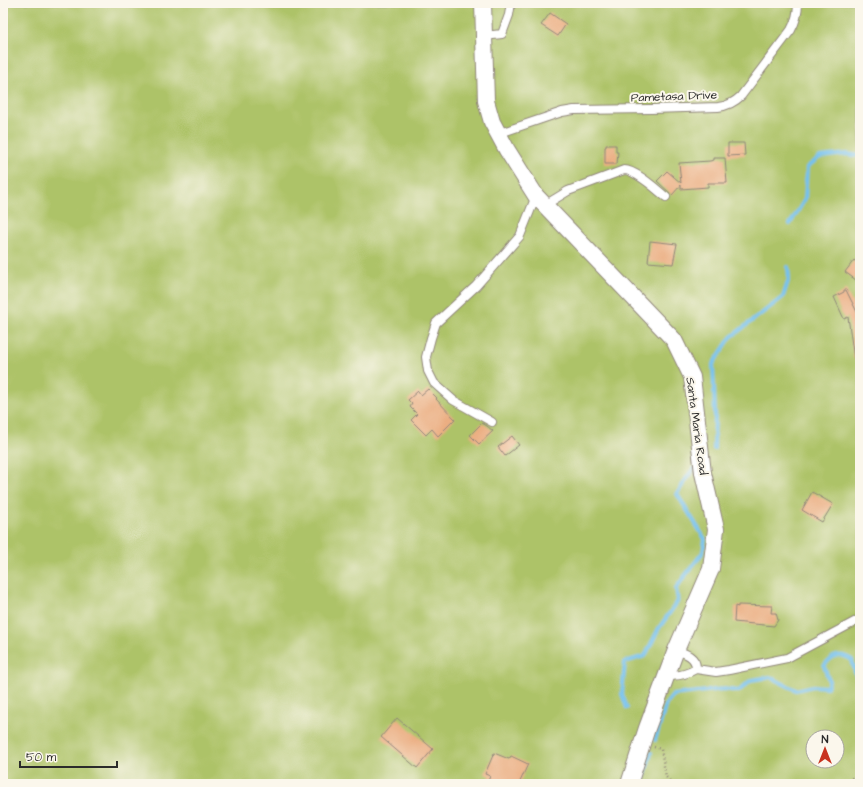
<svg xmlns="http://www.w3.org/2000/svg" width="863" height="787" font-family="'Architects Daughter',sans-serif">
<rect width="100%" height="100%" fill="#fbf7ec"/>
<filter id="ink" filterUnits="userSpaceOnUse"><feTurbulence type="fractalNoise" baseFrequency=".025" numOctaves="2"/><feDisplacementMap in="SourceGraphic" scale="8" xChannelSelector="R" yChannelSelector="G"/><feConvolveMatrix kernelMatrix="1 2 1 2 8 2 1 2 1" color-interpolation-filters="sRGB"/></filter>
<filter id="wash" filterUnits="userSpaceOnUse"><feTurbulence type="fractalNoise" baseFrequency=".012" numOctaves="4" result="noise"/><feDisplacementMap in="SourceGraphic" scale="16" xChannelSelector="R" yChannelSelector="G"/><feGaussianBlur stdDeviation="0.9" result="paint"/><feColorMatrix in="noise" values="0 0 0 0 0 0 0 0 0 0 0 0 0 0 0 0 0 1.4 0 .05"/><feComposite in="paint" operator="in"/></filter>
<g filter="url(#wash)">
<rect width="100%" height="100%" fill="#f5e1c8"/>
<!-- green -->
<path fill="#adc368" stroke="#6c774a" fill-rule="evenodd" d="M 3,3 L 860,3 L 860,784 L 3,784 ZM 813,737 L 837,737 L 837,761 L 813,761 Z"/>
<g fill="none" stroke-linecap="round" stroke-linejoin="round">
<!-- stream -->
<path stroke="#75c1ef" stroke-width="4" d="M 790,224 L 805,199 L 807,167 L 820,157 L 847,154 L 860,156
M 714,449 L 715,413 L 713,364 L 731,337 L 783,297 L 789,278 L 788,267
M 627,708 L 622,694 L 625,662 L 645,656 L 659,628 L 678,601 L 676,588 L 703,552 L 705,539 L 677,494 L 688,476 L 694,468
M 659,728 L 666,704 L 673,695 L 723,689 L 739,691 L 751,680 L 770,677 L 796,690 L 813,686 L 827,687 L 829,681 L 824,666 C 832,655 840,652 852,660 L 856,676 L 860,679
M 655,740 L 659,728 L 658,727
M 642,784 L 651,753"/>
</g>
<g id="blocks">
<!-- building -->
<path fill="#ebae82" d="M 550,13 L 566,24 L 558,36 L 541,25 Z
M 728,143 L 744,143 L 745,155 L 728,156 Z
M 606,145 L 616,145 L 616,152 L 618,152 L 617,164 L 605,164 L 605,147 L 606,147 Z
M 714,158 L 725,158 L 727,183 L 708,183 L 708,187 L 681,189 L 681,185 L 672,195 L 657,181 L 667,171 L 681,183 L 679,163 L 710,161 L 714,160 Z
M 650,241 L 677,244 L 673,264 L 648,262 Z
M 854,260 L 860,265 L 860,283 L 845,272 Z
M 844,290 L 846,290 L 858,314 L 860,313 L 860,359 L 854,359 L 848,317 L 844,319 L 834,297 L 844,292 Z
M 428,389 L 437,398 L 436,399 L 455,419 L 438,436 L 432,429 L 426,435 L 411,420 L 417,414 L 410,407 L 412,404 L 408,400 L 418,391 L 421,395 Z
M 482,423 L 487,426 L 493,431 L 479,444 L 470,435 Z
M 512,436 L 519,445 L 505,456 L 498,447 Z
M 812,492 L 833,504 L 822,522 L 802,510 Z
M 738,605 L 772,606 L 771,613 L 776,613 L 778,620 L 774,626 L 734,622 L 735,606 L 738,607 Z
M 397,718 L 433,749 L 417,768 L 381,737 Z
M 494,753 L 509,759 L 511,756 L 528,764 L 519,784 L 487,784 L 490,776 L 485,774 Z"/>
</g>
</g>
<g filter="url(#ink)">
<use href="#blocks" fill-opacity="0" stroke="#90867a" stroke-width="1"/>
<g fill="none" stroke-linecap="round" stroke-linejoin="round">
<!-- service casing -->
<g stroke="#90867a" stroke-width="10">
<path id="service" d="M 484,36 L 502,34 L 509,15 L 511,3
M 497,134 L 562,112 L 574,110 L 651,109 L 718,107 C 727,106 734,103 741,96 L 791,30 C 796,21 798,13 798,3
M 545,205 L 568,191 L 624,170 C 636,170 657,190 666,197
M 492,422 L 453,400 L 434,383 L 428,371 L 426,357 L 431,338 L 436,323 L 476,286 L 520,236 L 536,196
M 676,650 C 685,653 697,657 696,669 L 716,672 L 729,670 L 787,658 L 860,619
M 667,675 C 677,677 687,674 696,669"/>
</g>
<!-- minor casing -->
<g stroke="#90867a" stroke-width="18">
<path id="minor" d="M 483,3 L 486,101 L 492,122 L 507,150 L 536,196 L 674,340 L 692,377 L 703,473 L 716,529 L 711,569 L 676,650 L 647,728 L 629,784"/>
</g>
<!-- path -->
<path stroke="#90867a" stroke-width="2.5" stroke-dasharray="1 3" stroke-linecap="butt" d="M 654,747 L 661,749 L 666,777 L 673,784
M 716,784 L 719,783 L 730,782 L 732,784
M 846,784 L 854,776 L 860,773"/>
<!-- service -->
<use href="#service" stroke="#fff" stroke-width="8"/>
<!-- minor -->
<use href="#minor" stroke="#fff" stroke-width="16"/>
</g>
</g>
<g text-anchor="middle" stroke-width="4" stroke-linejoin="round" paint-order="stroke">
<!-- street labels -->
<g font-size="12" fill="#2b2b2b" stroke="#fbf7ec">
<text transform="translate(674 96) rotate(-2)" y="4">Pametasa Drive</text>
<text transform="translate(697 426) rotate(82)" y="4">Santa Maria Road</text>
</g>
</g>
<!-- margin -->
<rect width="863" height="787" fill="none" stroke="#fbf7ec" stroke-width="16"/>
<!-- north arrow -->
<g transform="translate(825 749)"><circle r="19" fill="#fbf7ec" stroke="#a8a59f"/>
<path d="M0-3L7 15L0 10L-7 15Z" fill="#c8321e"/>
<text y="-6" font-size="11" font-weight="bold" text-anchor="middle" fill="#2b2b2b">N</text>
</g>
<!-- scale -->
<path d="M20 761v6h97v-6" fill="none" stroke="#2b2b2b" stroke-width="2"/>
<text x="26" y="761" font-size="12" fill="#2b2b2b" stroke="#fbf7ec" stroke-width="3" paint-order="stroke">50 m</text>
</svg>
